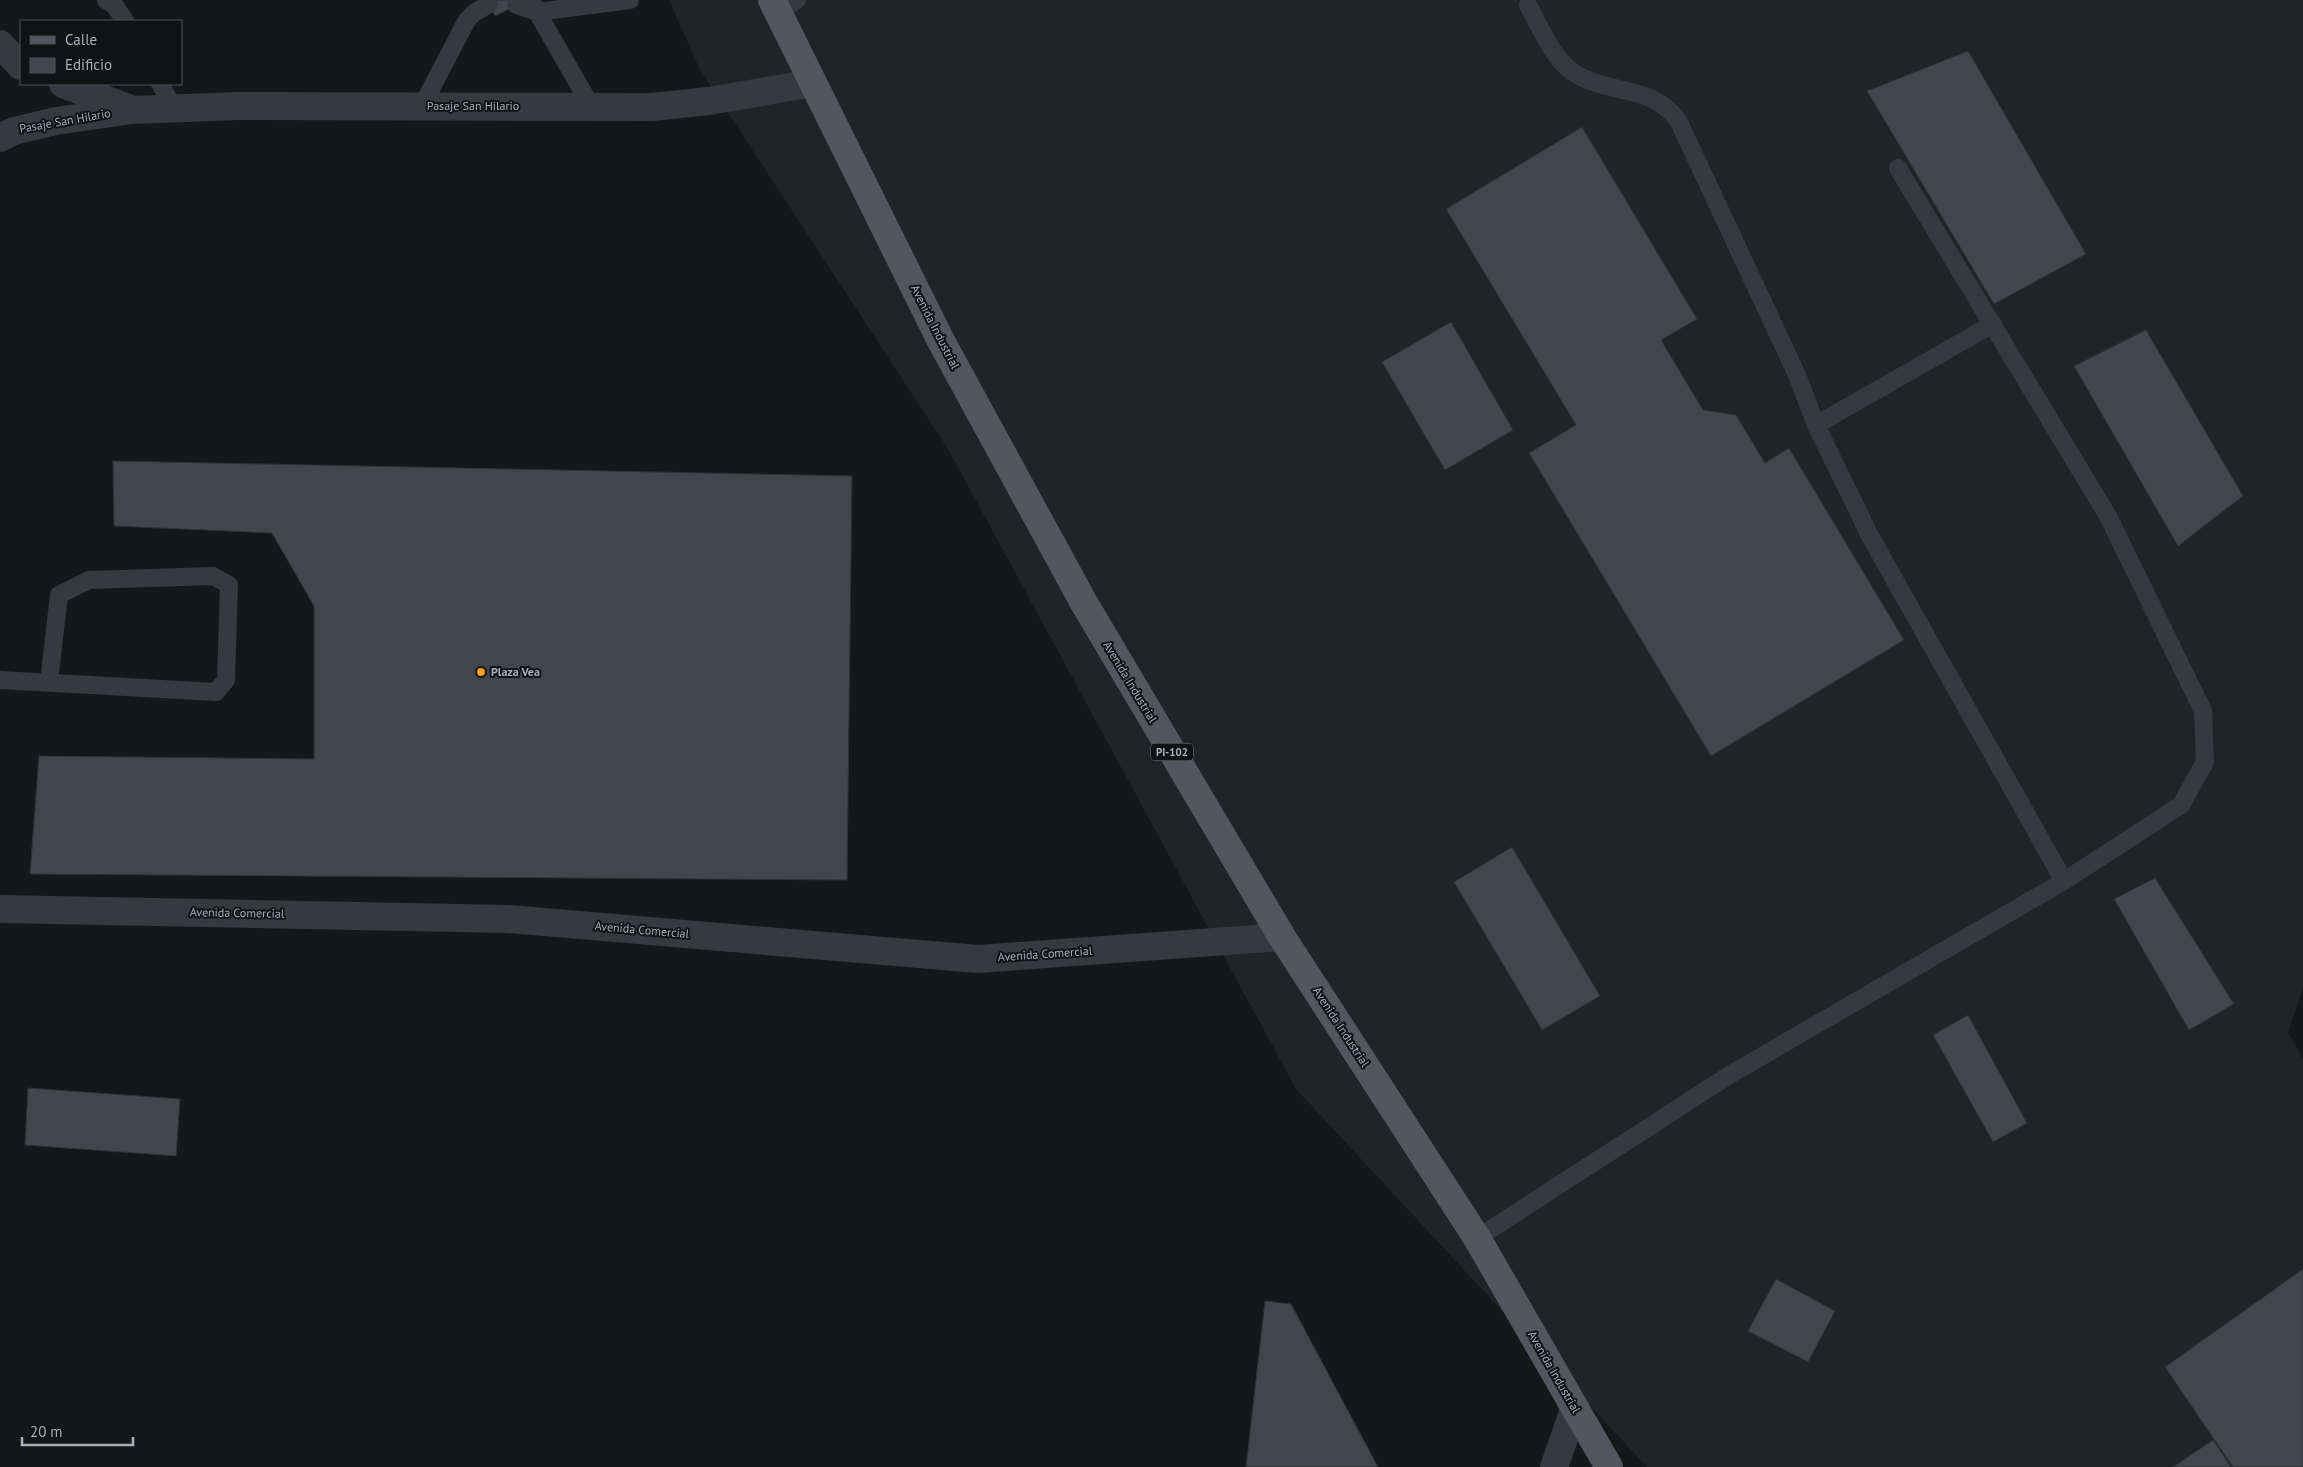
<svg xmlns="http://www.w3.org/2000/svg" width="2303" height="1467" font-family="'PT Sans',sans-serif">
<rect width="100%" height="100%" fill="#161719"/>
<!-- built -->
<path fill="#222326" d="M 669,0 L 2303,0 L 2303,988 L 2288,1033 L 2303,1058 L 2303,1467 L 1647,1467 L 1296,1089 L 948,449 L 700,70 Z"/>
<!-- building -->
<path fill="#424549" stroke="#303135" d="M 487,0 L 527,0 L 495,16 Z
M 1968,51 L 2086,254 L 1994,304 L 1867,91 Z
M 1582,127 L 1697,319 L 1661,340 L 1703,410 L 1736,415 L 1765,463 L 1789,448 L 1904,640 L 1711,756 L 1529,453 L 1576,425 L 1446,209 Z
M 1451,322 L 1513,430 L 1445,470 L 1382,362 Z
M 2146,330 L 2243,496 L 2178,546 L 2074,366 Z
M 113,461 L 852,476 L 847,880 L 30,874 L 39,756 L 314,759 L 314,606 L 272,533 L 114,526 Z
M 1512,847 L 1600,996 L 1542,1030 L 1454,882 Z
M 2155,878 L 2234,1004 L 2189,1030 L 2114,899 Z
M 1968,1015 L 2027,1123 L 1993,1142 L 1933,1035 Z
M 28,1088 L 180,1099 L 176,1156 L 25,1145 Z
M 2303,1269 L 2303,1467 L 2233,1467 L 2165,1367 Z
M 1776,1279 L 1835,1311 L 1808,1362 L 1748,1331 Z
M 1265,1301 L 1291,1304 L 1378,1467 L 1246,1467 Z
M 2213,1440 L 2231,1467 L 2173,1467 Z"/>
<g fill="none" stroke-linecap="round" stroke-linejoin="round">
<!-- service -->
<path stroke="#37393e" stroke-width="18" d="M 106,0 L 115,6 L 125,21
M 532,2 L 537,12 L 630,0
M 516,5 L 537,12 L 591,106
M 1528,5 C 1542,30 1553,62 1579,76 C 1615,95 1651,85 1678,120 L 1797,375 L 1816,425 L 1870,536 L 2064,881
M 777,12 L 797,0
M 160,84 L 174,108
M 422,106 L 467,20 L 474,13 L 489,4
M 1816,425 L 1993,324
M 0,680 L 216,692 L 226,680 L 229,585 L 213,576 L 89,580 L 59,595 L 49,682
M 1477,1238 L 1731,1074 L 2064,881 L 2181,805 L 2205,762 L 2203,711 L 2109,518 L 1898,168"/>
<!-- minor -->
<path stroke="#37393e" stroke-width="28" d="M 0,44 L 21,66
M 63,84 L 128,108
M 0,138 L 14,131 L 56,121 L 132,110 L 238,106 L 652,107 L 709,101 L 813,83
M 0,909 L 509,919 L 978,959 L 1282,937
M 1554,1467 L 1575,1407"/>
<!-- primary -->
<path stroke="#53565d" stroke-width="28" d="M 772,0 L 941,341 L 1084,603 L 1282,937 L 1477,1238 L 1609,1467"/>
</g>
<!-- markers -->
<circle fill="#fba02c" stroke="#111214" stroke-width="2" cx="481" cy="672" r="5"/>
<g text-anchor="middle" stroke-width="4" stroke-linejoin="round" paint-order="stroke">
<!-- shield labels -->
<rect fill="#111214" stroke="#7b8088" stroke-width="1" x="1151" y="743.5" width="42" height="17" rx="4"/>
<g font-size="11" font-weight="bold" fill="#a8afb9">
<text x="1172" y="756">PI-102</text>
</g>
<!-- street labels -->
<g font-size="12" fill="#a8afb9" stroke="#111214">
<text x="473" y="110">Pasaje San Hilario</text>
<text transform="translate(65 121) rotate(-10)" y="4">Pasaje San Hilario</text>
<text transform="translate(935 327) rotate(63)" y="4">Avenida Industrial</text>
<text transform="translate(1130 682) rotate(59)" y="4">Avenida Industrial</text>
<text transform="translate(237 913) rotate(1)" y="4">Avenida Comercial</text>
<text transform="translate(642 930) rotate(5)" y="4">Avenida Comercial</text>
<text transform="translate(1045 954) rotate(-4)" y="4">Avenida Comercial</text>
<text transform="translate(1341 1027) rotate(57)" y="4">Avenida Industrial</text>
<text transform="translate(1554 1372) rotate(60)" y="4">Avenida Industrial</text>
</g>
<!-- poi labels -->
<g font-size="12" font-weight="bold" fill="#a8afb9" stroke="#111214" text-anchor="start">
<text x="491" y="676">Plaza Vea</text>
</g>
</g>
<!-- legend -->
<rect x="20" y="20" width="162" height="65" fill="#111214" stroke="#4d5156"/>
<rect x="30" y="36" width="25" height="8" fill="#53565d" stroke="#4d5156"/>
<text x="65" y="45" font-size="15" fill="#a8afb9">Calle</text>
<rect x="30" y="58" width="25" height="15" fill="#424549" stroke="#4d5156"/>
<text x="65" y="70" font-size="15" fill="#a8afb9">Edificio</text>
<!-- scale -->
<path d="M22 1437v8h111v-8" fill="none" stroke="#a8afb9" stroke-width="2.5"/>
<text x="30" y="1437" font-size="15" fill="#a8afb9" stroke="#111214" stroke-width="4" paint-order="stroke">20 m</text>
</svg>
